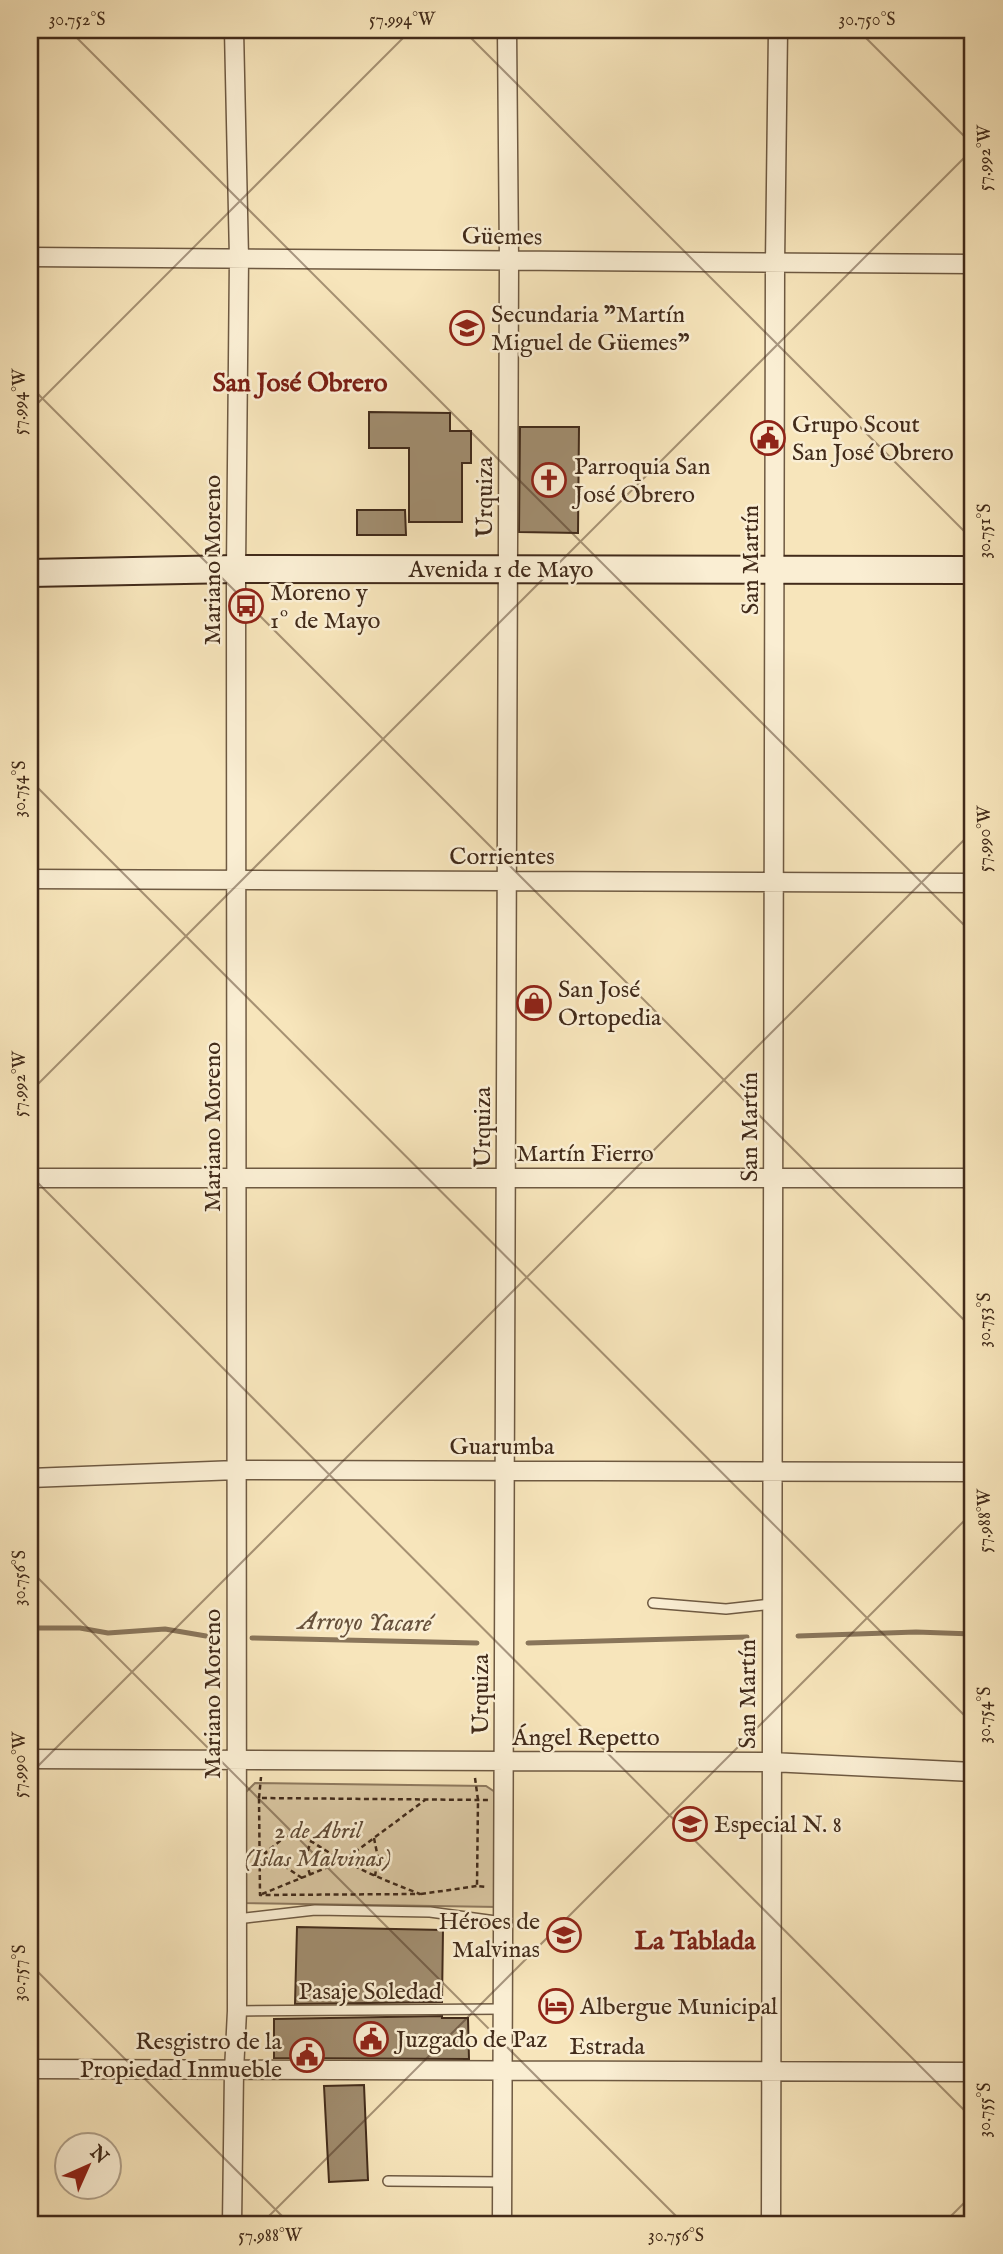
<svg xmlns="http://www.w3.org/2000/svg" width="1003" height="2254" font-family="'IM FELL English',serif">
<rect width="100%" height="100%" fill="#f7e5bb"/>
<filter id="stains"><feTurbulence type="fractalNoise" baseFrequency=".00286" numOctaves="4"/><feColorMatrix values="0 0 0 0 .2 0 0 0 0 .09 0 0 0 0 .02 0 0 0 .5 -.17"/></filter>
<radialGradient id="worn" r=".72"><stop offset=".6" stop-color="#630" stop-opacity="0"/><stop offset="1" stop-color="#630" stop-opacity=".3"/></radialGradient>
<!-- green -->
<path fill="#d8c5a0" stroke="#8d785d" stroke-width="2" d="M 255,1783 L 486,1786 L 495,1792 L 499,1907 L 243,1903 L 244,1794 Z"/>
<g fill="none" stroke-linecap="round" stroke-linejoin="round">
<!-- stream -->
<path stroke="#89755a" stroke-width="5" d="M 30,1628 L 80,1628 L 108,1633 L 165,1629 L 206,1636
M 798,1636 L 916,1632 L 973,1634
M 252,1638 L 477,1643
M 528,1643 L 747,1637"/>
</g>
<!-- building -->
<path fill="#a08c6e" stroke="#422b1a" stroke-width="2" d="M 369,412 L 450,413 L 450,431 L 471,431 L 471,463 L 462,463 L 462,522 L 409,522 L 409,448 L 369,448 Z
M 520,427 L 579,427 L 578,533 L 519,532 Z
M 357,510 L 405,510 L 406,535 L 357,535 Z
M 297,1927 L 443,1930 L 442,2002 L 295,2004 Z
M 442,2016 L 442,2018 L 468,2018 L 469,2059 L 274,2058 L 274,2019 Z
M 364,2085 L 368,2180 L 329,2182 L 324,2086 Z"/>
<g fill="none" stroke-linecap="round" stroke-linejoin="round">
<!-- lane casing -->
<g stroke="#6f5a42" stroke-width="12">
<path id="lane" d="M 653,1603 L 726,1609 L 772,1604
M 237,1919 L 315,1910 L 430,1912 L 503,1922
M 237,2011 L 503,2009
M 388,2181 L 503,2182"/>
</g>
<!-- street casing -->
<g stroke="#6f5a42" stroke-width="21">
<path id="street" d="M 30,257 L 973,264
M 30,879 L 973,883
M 30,1178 L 973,1178
M 30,1478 L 237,1470 L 973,1472
M 30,1759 L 771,1762 L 973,1772
M 30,2069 L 973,2072
M 232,2224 L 234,2071 L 237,2011 L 236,569 L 239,258 L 234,30
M 502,2224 L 509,260 L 507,30
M 771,2224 L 775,263 L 778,30"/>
</g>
<!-- secondary casing -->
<g stroke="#422b1a" stroke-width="30">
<path id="secondary" d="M 30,573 L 236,569 L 973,570"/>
</g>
<!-- path -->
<path stroke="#422b1a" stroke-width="2.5" stroke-dasharray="5 3.5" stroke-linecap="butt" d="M 475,1778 L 478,1800 L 477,1886 L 487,1887
M 259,1798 L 261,1777
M 374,1838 L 378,1858 L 375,1876
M 310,1875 L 305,1857 L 311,1842
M 302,1878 L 265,1853 L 295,1829 C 332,1859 376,1877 420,1894 L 260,1895 L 259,1798 L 488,1800
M 262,1894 L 343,1861 L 425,1800
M 421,1894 L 477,1886"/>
<!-- lane -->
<use href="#lane" stroke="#faeed3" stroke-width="9"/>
<!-- street -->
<use href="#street" stroke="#faeed3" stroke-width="18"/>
<!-- secondary -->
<use href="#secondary" stroke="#faeed3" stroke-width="26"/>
</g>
<!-- ticks -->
<path fill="none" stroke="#422b1a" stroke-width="2" stroke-opacity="0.45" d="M 69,30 L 973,934M 463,30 L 973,540M 858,30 L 973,145M 30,386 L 973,1329M 30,411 L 411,30M 30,780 L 973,1724M 30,1092 L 973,149M 30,1175 L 973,2119M 30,1570 L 684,2224M 30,1774 L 973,831M 30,1964 L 290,2224M 261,2224 L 973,1512M 943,2224 L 973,2194"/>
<!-- icons -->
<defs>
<g id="school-ring" transform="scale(1.75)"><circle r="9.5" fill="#faeed3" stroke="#8f2418" stroke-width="1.5"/><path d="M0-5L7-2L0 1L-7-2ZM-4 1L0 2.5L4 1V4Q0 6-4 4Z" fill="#8f2418"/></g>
<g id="civic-ring" transform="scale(1.75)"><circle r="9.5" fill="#faeed3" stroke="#8f2418" stroke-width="1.5"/><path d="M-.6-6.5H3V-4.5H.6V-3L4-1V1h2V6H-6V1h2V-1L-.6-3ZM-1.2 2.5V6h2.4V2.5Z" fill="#8f2418"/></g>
<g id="church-ring" transform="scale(1.75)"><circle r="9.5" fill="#faeed3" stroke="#8f2418" stroke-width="1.5"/><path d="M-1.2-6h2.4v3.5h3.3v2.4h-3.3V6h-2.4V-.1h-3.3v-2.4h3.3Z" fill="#8f2418"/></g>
<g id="bus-ring" transform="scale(1.75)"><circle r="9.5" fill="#faeed3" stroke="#8f2418" stroke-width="1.5"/><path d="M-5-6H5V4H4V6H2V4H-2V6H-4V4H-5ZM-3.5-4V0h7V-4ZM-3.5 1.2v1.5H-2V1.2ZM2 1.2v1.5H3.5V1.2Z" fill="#8f2418"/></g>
<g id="shop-ring" transform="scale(1.75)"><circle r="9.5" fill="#faeed3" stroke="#8f2418" stroke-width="1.5"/><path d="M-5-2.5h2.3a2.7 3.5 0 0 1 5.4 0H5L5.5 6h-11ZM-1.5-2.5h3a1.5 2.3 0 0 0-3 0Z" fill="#8f2418"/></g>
<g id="hotel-ring" transform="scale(1.75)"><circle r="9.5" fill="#faeed3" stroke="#8f2418" stroke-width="1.5"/><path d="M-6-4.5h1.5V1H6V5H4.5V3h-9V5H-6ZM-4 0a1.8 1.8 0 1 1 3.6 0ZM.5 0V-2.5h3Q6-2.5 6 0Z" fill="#8f2418"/></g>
</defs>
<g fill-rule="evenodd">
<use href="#school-ring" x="467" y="328"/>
<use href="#civic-ring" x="768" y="438"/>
<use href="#church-ring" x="549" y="480"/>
<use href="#bus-ring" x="246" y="606"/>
<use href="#shop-ring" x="534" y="1003"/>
<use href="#school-ring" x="690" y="1824"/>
<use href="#school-ring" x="564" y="1935"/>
<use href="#hotel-ring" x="556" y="2006"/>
<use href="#civic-ring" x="371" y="2039"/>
<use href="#civic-ring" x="307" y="2055"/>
</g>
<g text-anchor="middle" stroke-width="5" stroke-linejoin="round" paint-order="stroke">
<!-- street labels -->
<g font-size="24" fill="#422b1a" stroke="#faeed3">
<text transform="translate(502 236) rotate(1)" y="8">Güemes</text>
<text transform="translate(484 497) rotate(-90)" y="8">Urquiza</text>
<text transform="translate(212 560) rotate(-90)" y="8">Mariano Moreno</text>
<text transform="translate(750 560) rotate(-90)" y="8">San Martín</text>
<text x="501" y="577">Avenida 1 de Mayo</text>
<text x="502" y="864">Corrientes</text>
<text transform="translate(212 1127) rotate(-90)" y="8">Mariano Moreno</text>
<text transform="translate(482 1127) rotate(-90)" y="8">Urquiza</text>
<text transform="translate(749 1127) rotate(-90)" y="8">San Martín</text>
<text x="585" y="1161">Martín Fierro</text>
<text x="502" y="1454">Guarumba</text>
<text transform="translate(212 1694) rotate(-90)" y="8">Mariano Moreno</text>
<text transform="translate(480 1694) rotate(-90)" y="8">Urquiza</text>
<text transform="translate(747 1694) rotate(-90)" y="8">San Martín</text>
<text x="586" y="1745">Ángel Repetto</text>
<text x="370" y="1999">Pasaje Soledad</text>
<text x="607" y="2054">Estrada</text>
</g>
<!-- poi labels -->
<g font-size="24" fill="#422b1a" stroke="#faeed3" text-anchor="start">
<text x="491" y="322">Secundaria "Martín<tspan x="491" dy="28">Miguel de Güemes"</tspan></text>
<text x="792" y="432">Grupo Scout<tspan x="792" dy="28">San José Obrero</tspan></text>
<text x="574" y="474">Parroquia San<tspan x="574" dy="28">José Obrero</tspan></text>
<text x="270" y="600">Moreno y<tspan x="270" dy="28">1º de Mayo</tspan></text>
<text x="558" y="997">San José<tspan x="558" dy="28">Ortopedia</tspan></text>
<text x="714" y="1832">Especial N. 8</text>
<text x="540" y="1929" text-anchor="end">Héroes de<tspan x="540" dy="28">Malvinas</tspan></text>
<text x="580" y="2014">Albergue Municipal</text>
<text x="396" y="2047">Juzgado de Paz</text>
<text x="282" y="2049" text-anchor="end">Resgistro de la<tspan x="282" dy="28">Propiedad Inmueble</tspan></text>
</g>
<!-- park labels -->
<g font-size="24" font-style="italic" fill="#604a35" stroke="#faeed3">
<text x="318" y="1838">2 de Abril<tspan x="318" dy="28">(Islas Malvinas)</tspan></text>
</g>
<!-- neighbourhood labels -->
<g font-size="26" font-weight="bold" fill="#7a1f14" stroke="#faeed3">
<text x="300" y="391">San José Obrero</text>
<text x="695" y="1949">La Tablada</text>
</g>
<!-- water labels -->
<g font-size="26" font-style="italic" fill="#66503a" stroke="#faeed3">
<text transform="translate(365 1621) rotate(1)" y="9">Arroyo Yacaré</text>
</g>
</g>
<!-- margin -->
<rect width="1003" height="2254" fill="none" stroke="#f7e5bb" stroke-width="77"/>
<!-- north arrow -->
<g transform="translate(88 2166) rotate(45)"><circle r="33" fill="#faeed3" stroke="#b0a089" stroke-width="2"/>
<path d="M0-5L12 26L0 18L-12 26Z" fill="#8f2418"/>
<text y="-10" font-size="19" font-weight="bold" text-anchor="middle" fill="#422b1a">N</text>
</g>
<rect x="38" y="38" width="926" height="2178" fill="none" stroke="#422b1a" stroke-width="2.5"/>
<g font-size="18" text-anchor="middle" fill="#422b1a">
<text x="77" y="25">30.752°S</text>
<text x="402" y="25">57.994°W</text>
<text x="867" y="25">30.750°S</text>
<text transform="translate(984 158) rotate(-90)" y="6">57.992°W</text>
<text transform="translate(19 402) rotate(-90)" y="6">57.994°W</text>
<text transform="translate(984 531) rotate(-90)" y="6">30.751°S</text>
<text transform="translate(19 789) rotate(-90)" y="6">30.754°S</text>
<text transform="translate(984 839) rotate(-90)" y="6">57.990°W</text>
<text transform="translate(19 1084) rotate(-90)" y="6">57.992°W</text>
<text transform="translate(984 1320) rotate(-90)" y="6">30.753°S</text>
<text transform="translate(984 1521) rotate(-90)" y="6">57.988°W</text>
<text transform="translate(19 1578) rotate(-90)" y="6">30.756°S</text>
<text transform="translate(984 1715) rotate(-90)" y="6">30.754°S</text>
<text transform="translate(19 1765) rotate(-90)" y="6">57.990°W</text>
<text transform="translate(19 1973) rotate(-90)" y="6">30.757°S</text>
<text transform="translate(984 2110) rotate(-90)" y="6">30.755°S</text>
<text x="270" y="2241">57.988°W</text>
<text x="676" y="2241">30.756°S</text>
</g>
<rect width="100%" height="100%" filter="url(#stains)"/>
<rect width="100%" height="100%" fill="url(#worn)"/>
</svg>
